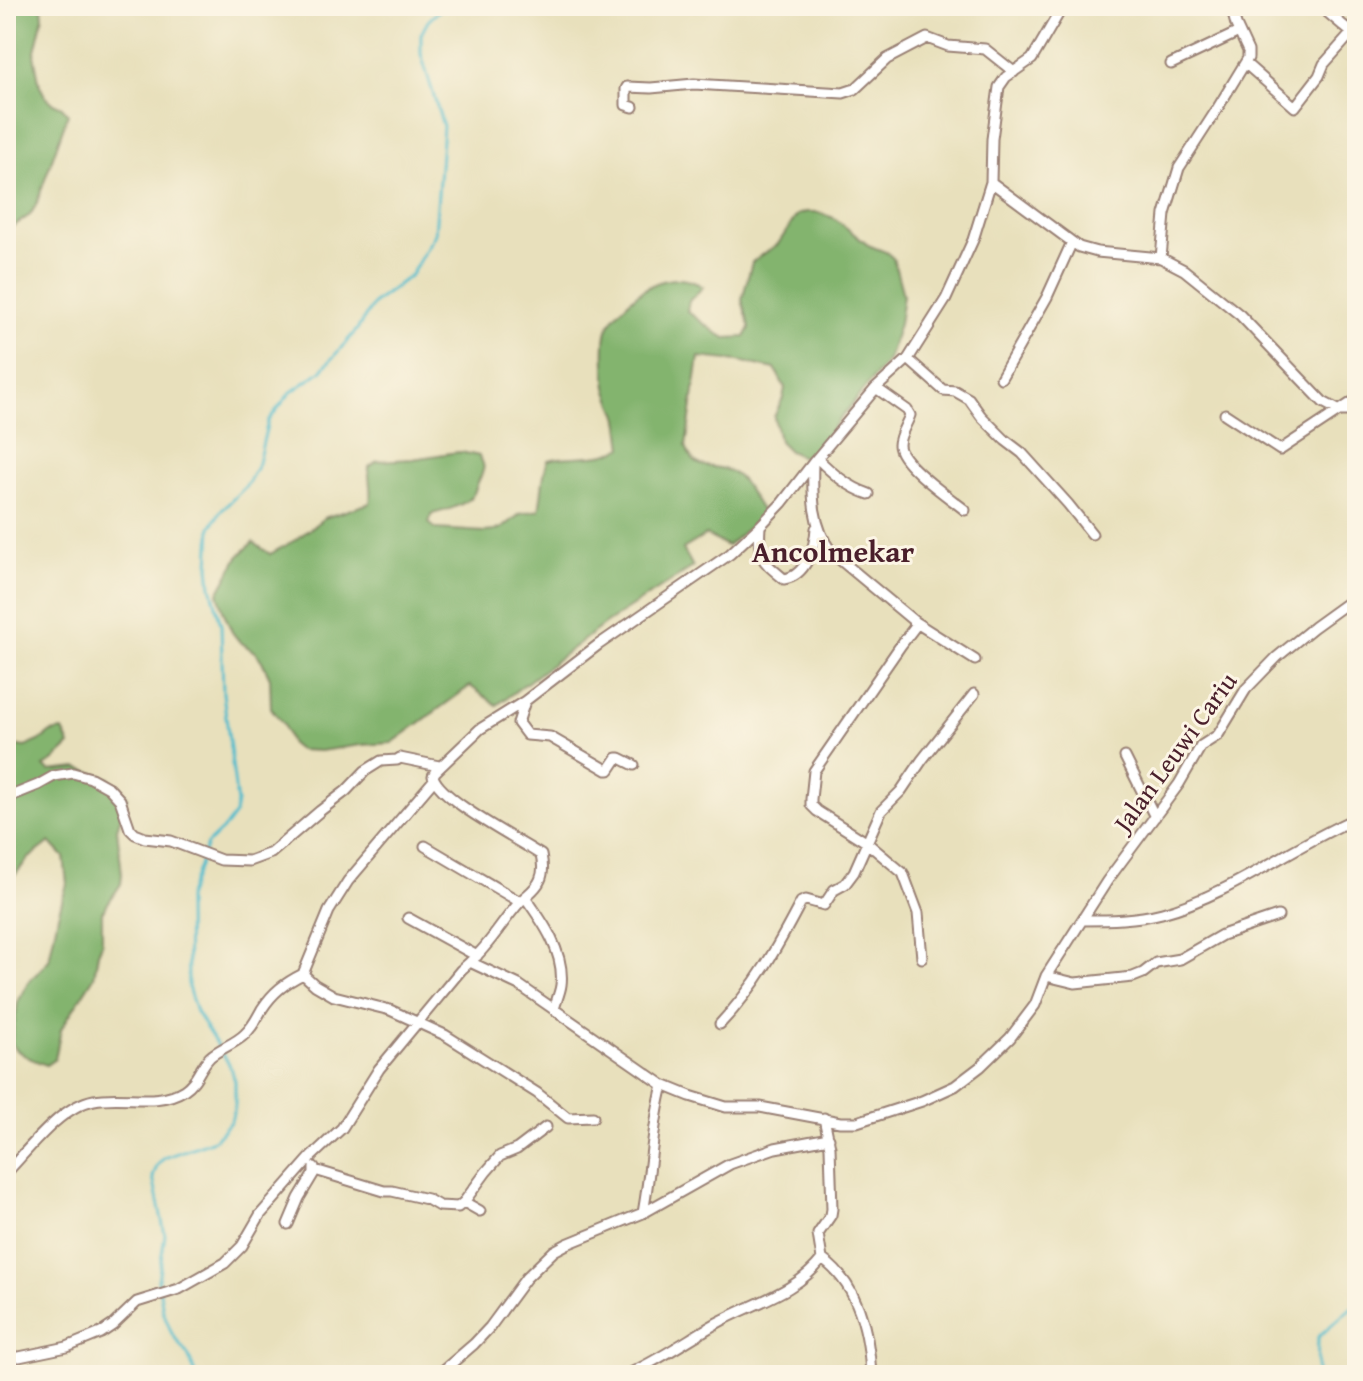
<svg xmlns="http://www.w3.org/2000/svg" width="1363" height="1381" font-family="'Gentium Book Plus',serif">
<rect width="100%" height="100%" fill="#fcf5e5"/>
<filter id="ink" filterUnits="userSpaceOnUse"><feTurbulence type="fractalNoise" baseFrequency=".0125" numOctaves="2"/><feDisplacementMap in="SourceGraphic" scale="16" xChannelSelector="R" yChannelSelector="G"/><feConvolveMatrix kernelMatrix="1 2 1 2 8 2 1 2 1" color-interpolation-filters="sRGB"/></filter>
<filter id="wash" filterUnits="userSpaceOnUse"><feTurbulence type="fractalNoise" baseFrequency=".006" numOctaves="4" result="noise"/><feDisplacementMap in="SourceGraphic" scale="32" xChannelSelector="R" yChannelSelector="G"/><feGaussianBlur stdDeviation="1.8" result="paint"/><feColorMatrix in="noise" values="0 0 0 0 0 0 0 0 0 0 0 0 0 0 0 0 0 1.4 0 .05"/><feComposite in="paint" operator="in"/></filter>
<g filter="url(#wash)">
<rect width="100%" height="100%" fill="#e8e0bc"/>
<!-- forest -->
<path fill="#83b46e" stroke="#666a4c" stroke-width="2" d="M 11,6 L 42,7 L 43,17 L 34,55 L 40,86 L 45,96 L 53,103 L 62,107 L 68,114 L 36,205 L 30,215 L 6,231 L 6,8 Z
M 806,212 L 816,212 L 834,218 L 868,245 L 886,252 L 893,258 L 903,295 L 899,324 L 888,360 L 809,457 L 800,456 L 789,451 L 779,441 L 774,417 L 783,398 L 785,388 L 775,369 L 738,361 L 699,357 L 686,446 C 695,476 715,461 733,473 C 746,481 754,502 764,514 L 727,546 L 706,535 L 683,549 L 693,567 L 606,623 L 497,705 L 470,686 L 392,743 L 361,745 L 320,751 L 299,750 L 291,744 L 283,724 L 271,708 L 270,678 L 262,661 L 256,653 L 239,641 L 232,632 L 224,613 L 218,593 L 238,557 L 253,542 L 270,554 L 297,539 L 324,518 L 370,503 C 372,490 368,479 369,467 L 377,461 L 413,459 L 451,453 L 461,452 L 479,456 C 486,466 484,470 479,480 C 477,484 476,489 474,493 C 468,505 444,511 432,514 L 429,523 L 436,529 L 485,532 L 495,531 L 504,527 L 520,514 L 539,510 C 543,492 541,478 548,460 C 575,453 597,462 623,447 C 621,437 621,425 618,416 C 615,406 609,397 607,387 C 605,374 603,343 607,330 C 613,314 635,294 650,286 C 667,277 687,276 703,287 L 689,301 L 687,311 L 718,334 L 726,338 L 745,337 L 750,328 L 742,300 L 752,262 L 778,244 L 797,215 Z
M 63,730 L 70,745 L 53,761 L 44,766 L 49,771 L 78,768 L 109,778 L 127,797 L 117,829 L 122,874 L 121,884 L 102,912 L 102,944 L 98,953 L 94,977 L 61,1029 L 55,1059 L 46,1065 C 34,1060 17,1055 11,1042 L 18,1002 L 28,983 L 49,960 L 58,915 L 67,884 L 64,857 L 50,842 L 28,859 L 15,875 L 6,880 L 6,744 L 25,747 L 39,741 L 51,732 Z"/>
<g fill="none" stroke-linecap="round" stroke-linejoin="round">
<!-- stream -->
<path stroke="#51bccc" stroke-width="3" d="M 196,1375 L 188,1355 L 172,1334 L 163,1311 L 158,1280 L 165,1235 L 153,1177 L 157,1166 L 164,1158 L 214,1140 L 231,1121 L 235,1105 L 235,1081 L 229,1064 L 196,1012 L 188,987 L 187,898 L 207,844 L 226,826 L 235,814 L 237,803 L 223,693 L 221,625 L 211,586 L 209,567 L 211,527 L 220,512 L 246,486 L 257,467 L 268,421 L 290,393 L 320,372 L 356,331 L 374,303 L 411,275 L 435,234 L 443,126 L 421,54 L 421,34 L 428,21 L 444,6
M 1317,1375 L 1318,1337 L 1357,1303"/>
</g>
</g>
<g filter="url(#ink)">
<g fill="none" stroke-linecap="round" stroke-linejoin="round">
<!-- street casing -->
<g stroke="#998074" stroke-width="13">
<path id="street" d="M 1063,6 L 1032,59 L 1006,77 L 999,87 L 992,139 L 991,182 L 973,240 L 946,299 L 908,359 L 876,388 L 813,463 L 782,503 L 760,526 L 730,554 L 598,645 L 525,701 L 480,729 L 435,772 L 433,776 C 440,800 517,839 541,855 C 543,864 544,872 540,880 C 536,890 526,895 519,903 C 502,922 490,945 470,962 L 519,985 L 663,1085 L 690,1096 L 726,1107 L 760,1107 L 840,1122 L 857,1122 L 922,1101 L 955,1086 L 980,1067 L 1010,1038 L 1035,1005 L 1046,976 L 1082,920 C 1109,920 1135,920 1162,913 C 1230,895 1293,845 1357,818
M 1320,6 L 1352,33
M 1171,64 L 1239,32
M 1246,64 L 1295,107 L 1319,76 L 1324,64 L 1357,27
M 633,107 L 626,105 L 626,89 L 627,87 L 651,88 L 694,84 L 843,93 L 855,89 L 887,59 L 927,38 L 948,46 L 985,49 L 1014,72
M 991,182 L 1079,247 L 1097,252 L 1161,258 L 1184,270 L 1240,315 L 1323,402 L 1340,411 L 1357,411
M 1161,258 L 1165,214 L 1179,168 L 1214,114 L 1248,58 L 1248,51 L 1236,25 L 1231,6
M 908,359 L 943,390 L 955,391 L 969,399 L 981,416 L 1005,440 L 1022,453 L 1068,504 L 1092,534
M 1001,378 L 1047,297 L 1072,242
M 876,388 L 907,410 L 910,415 C 907,424 899,435 899,445 C 899,463 950,498 965,510
M 1225,414 L 1280,450 L 1357,399
M 817,458 C 832,473 848,487 869,494
M 813,463 C 812,495 812,526 832,553 L 915,622 L 975,660
M 760,526 C 758,558 760,559 784,579 C 806,576 815,547 816,528
M 917,624 L 901,645 L 814,771 L 811,799 L 811,805 L 817,811 L 866,842 L 903,873 L 918,913 L 922,958
M 525,701 L 518,723 L 527,735 L 550,737 L 607,770 L 609,770 L 617,758 L 620,758 L 634,765
M 1125,757 L 1155,817
M 434,780 L 348,881 L 329,911 L 303,974 L 315,985 L 334,996 L 390,1010 L 445,1035 L 537,1093 L 568,1118 L 593,1117
M 6,798 L 38,785 L 54,776 L 73,773 L 91,778 L 109,788 L 120,800 L 130,829 L 135,834 L 145,838 L 171,841 L 221,860 L 249,861 L 271,853 L 320,811 L 346,791 L 365,771 L 381,761 L 397,760 L 400,758 L 439,766
M 425,846 L 520,902
M 525,897 C 543,922 565,953 561,985 C 560,993 556,1001 554,1009
M 408,918 L 477,956
M 1082,920 L 1107,881 L 1179,784 L 1201,746 L 1218,735 L 1246,689 L 1277,657 L 1314,627 L 1357,596
M 1046,976 L 1075,983 L 1133,977 L 1143,973 L 1156,963 L 1180,959 L 1222,935 L 1278,916
M 720,1024 C 756,986 777,948 801,902 L 806,900 L 824,905 L 834,890 L 845,884 L 854,872 L 881,811 L 901,791 L 922,760 L 974,694
M 315,1170 L 384,1191 L 392,1191 L 427,1199 L 439,1206 L 458,1207 L 464,1202 L 486,1172 L 500,1156 L 517,1149 L 546,1127
M 6,1173 C 29,1149 61,1106 94,1100 C 124,1094 157,1107 184,1090 C 198,1081 199,1068 210,1057 C 220,1048 235,1044 245,1034 C 253,1027 257,1018 262,1009 C 273,992 285,983 303,974
M 464,1202 L 480,1211
M 643,1213 C 651,1170 652,1127 663,1085
M 288,1224 L 299,1198 L 314,1173 L 314,1167
M 822,1259 C 859,1285 869,1332 871,1375
M 6,1350 L 15,1357 L 19,1357 L 67,1347 L 101,1333 L 113,1325 L 137,1302 L 179,1289 L 225,1263 L 242,1246 L 260,1215 L 312,1156 L 342,1128 L 379,1069 L 461,970 L 470,962
M 438,1375 L 474,1344 L 490,1327 L 526,1278 L 554,1251 L 567,1244 L 643,1213 L 730,1164 L 775,1148 L 829,1138
M 626,1375 C 658,1361 687,1340 717,1323 C 753,1303 796,1293 822,1259 L 818,1234 L 831,1215 L 832,1209 L 830,1147 L 824,1118"/>
</g>
<!-- street -->
<use href="#street" stroke="#fff" stroke-width="9"/>
</g>
</g>
<g text-anchor="middle" stroke-width="6" stroke-linejoin="round" paint-order="stroke">
<!-- street labels -->
<g font-size="26" fill="#4a1f2b" stroke="#fcf5e5">
<text transform="translate(1175 752) rotate(-54)" y="9">Jalan Leuwi Cariu</text>
</g>
<!-- quarter labels -->
<g font-size="30" font-weight="bold" fill="#4a1f2b" stroke="#fcf5e5">
<text x="833" y="562">Ancolmekar</text>
</g>
</g>
<!-- margin -->
<rect width="1363" height="1381" fill="none" stroke="#fcf5e5" stroke-width="32"/>
</svg>
